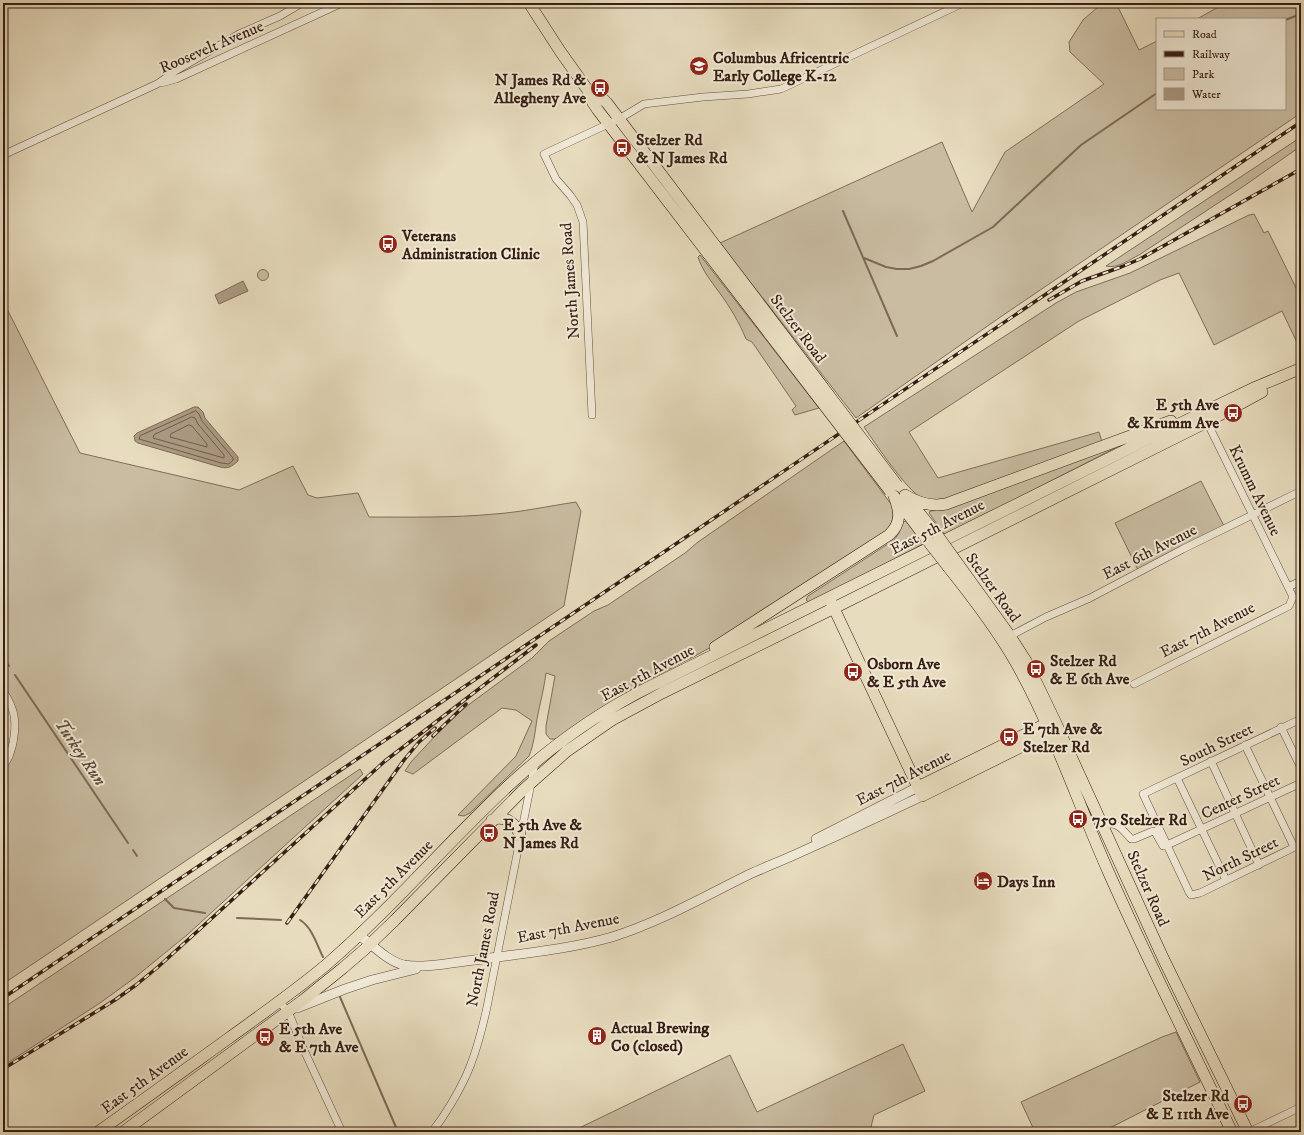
<svg xmlns="http://www.w3.org/2000/svg" width="1304" height="1135" font-family="'IM FELL DW Pica',serif">
<rect width="100%" height="100%" fill="#e7dcbe"/>
<filter id="stains"><feTurbulence type="fractalNoise" baseFrequency=".005" numOctaves="4"/><feColorMatrix values="0 0 0 0 .2 0 0 0 0 .09 0 0 0 0 .02 0 0 0 .5 -.17"/></filter>
<radialGradient id="worn" r=".72"><stop offset=".6" stop-color="#630" stop-opacity="0"/><stop offset="1" stop-color="#630" stop-opacity=".3"/></radialGradient>
<!-- green -->
<path fill="#c9bca1" stroke="#806d5a" d="M 1100,3 L 1116,3 L 1139,50 L 1157,41 L 1157,109 L 1285,109 L 1285,19 L 1197,19 L 1220,6 L 1229,3 L 1301,3 L 1301,113 L 999,318 L 856,418 L 720,243 L 942,142 L 972,212 L 1005,152 L 1104,84 L 1070,52 L 1069,42 L 1083,20 L 1099,6 Z
M 1301,137 L 1301,146 L 1241,188 L 1139,255 C 1129,260 1117,269 1106,266 Z
M 1254,214 L 1264,233 L 1268,231 L 1301,298 L 1301,351 L 1282,311 L 1214,345 L 1179,273 L 1160,280 L 1079,321 L 909,432 L 938,478 L 1099,432 L 1102,442 L 947,499 C 939,500 929,501 922,498 C 907,491 875,443 864,427 L 1056,303 L 1076,292 L 1130,273 L 1249,215 Z
M 700,255 L 819,408 L 795,415 L 792,410 L 796,406 L 752,342 L 746,339 C 739,322 730,307 719,292 C 711,281 702,270 698,257 Z
M257.5 275a5.5 5.5 0 1 1 11 0a5.5 5.5 0 1 1-11 0Z
M 3,301 L 80,453 L 239,490 L 293,466 L 308,495 L 317,498 L 358,493 L 369,517 C 411,517 453,518 495,514 C 522,512 549,506 576,502 L 581,511 L 564,606 L 3,984 L 3,766 L 16,722 L 3,691 Z
M 844,441 L 891,504 C 895,516 893,522 885,532 L 722,641 L 695,656 L 635,687 L 558,739 L 550,739 L 546,734 L 546,726 L 555,676 L 546,673 C 544,689 540,703 537,719 C 535,732 534,744 529,756 L 470,813 L 464,816 L 458,815 L 516,756 L 532,721 L 516,710 L 502,708 L 413,774 L 405,771 L 411,762 L 450,720 L 471,703 L 532,658 L 549,641 L 594,611 L 608,605 L 685,553 L 698,542 Z
M 1129,441 L 945,535 L 929,513 L 930,511 L 942,510 Z
M 1201,481 L 1224,526 L 1138,570 L 1115,523 Z
M 906,521 L 923,544 L 810,603 L 806,600 L 808,596 L 894,540 L 899,533 L 903,522 Z
M 360,769 L 363,774 L 187,935 L 133,979 L 100,1003 L 3,1066 L 3,1008 Z
M 1176,1032 L 1200,1082 L 1102,1132 L 1035,1132 L 1021,1102 L 1162,1037 Z
M 903,1044 L 925,1091 L 874,1115 L 871,1127 L 873,1132 L 571,1132 L 730,1055 L 757,1112 Z"/>
<!-- water -->
<path fill="#ab9b84" stroke="#7d6956" d="M 243,281 L 248,291 L 219,304 L 215,295 Z
M 194,407 L 198,407 L 203,412 L 205,418 L 238,457 L 238,461 C 231,467 228,469 220,467 L 138,443 L 135,441 L 134,436 L 137,433 Z"/>
<g fill="none" stroke-linecap="round" stroke-linejoin="round">
<!-- shore -->
<path stroke="#715c4b" stroke-width="1" d="M 196,411 L 199,414 L 202,421 L 233,458 L 233,460 L 229,464 L 221,463 L 139,439 L 140,436 Z
M 192,417 L 195,418 L 198,424 L 224,455 L 224,458 L 153,438 L 154,435 Z
M 189,425 L 192,426 L 207,444 L 207,447 L 170,437 L 171,434 Z"/>
<!-- stream -->
<path stroke="#7d6956" stroke-width="2" d="M 1285,20 L 1301,14
M 843,211 L 897,336
M 864,258 L 886,267 L 897,269 L 909,269 L 921,266 L 933,261 L 993,227 L 1081,145 L 1157,93
M 3,657 L 9,666
M 15,675 L 128,843
M 133,850 L 137,856
M 165,899 L 174,908 L 205,913
M 237,918 L 281,920
M 300,920 C 312,927 317,945 323,957
M 340,997 L 398,1132"/>
<!-- minor casing -->
<g stroke="#634e3d" stroke-width="8">
<path id="minor" d="M 161,83 L 176,79 L 342,3
M 3,155 L 157,84 L 177,70 L 239,34 L 280,16 L 302,3
M 592,415 L 590,372 L 583,222 L 577,205 L 570,195 L 556,179 L 544,154 L 619,119 L 644,104 L 703,97 L 748,94 L 781,89 L 963,3
M 1288,587 L 1301,581
M 1010,636 L 1046,617 L 1090,598 L 1183,549 L 1301,491
M 1134,684 L 1289,606 L 1293,597 L 1206,420
M 3,691 C 15,709 17,721 13,743 C 11,751 9,759 3,766
M 1301,719 L 1143,794 L 1189,892 L 1191,895 L 1200,893 L 1301,844
M 1281,727 L 1301,768
M 1245,745 L 1294,847
M 1211,761 L 1259,865
M 1177,778 L 1226,880
M 1100,827 C 1116,819 1121,828 1131,839 L 1134,839 L 1153,831 L 1155,832 L 1163,846 L 1165,846 L 1301,783
M 279,1002 L 288,1011 L 303,1048 L 342,1132
M 432,1132 C 445,1115 457,1095 466,1076 C 476,1054 482,1030 487,1007 L 535,763
M 1249,1132 L 1301,1107"/>
</g>
<!-- tertiary casing -->
<g stroke="#634e3d" stroke-width="10">
<path id="tertiary" d="M 816,839 L 918,787
M 359,935 C 373,945 387,961 404,965 C 424,969 461,961 483,959 C 526,953 570,949 612,937 C 660,922 705,896 750,874 C 768,866 786,859 803,851 C 843,833 883,815 922,796
M 297,1008 L 345,989 L 372,980 L 416,969"/>
</g>
<!-- primary casing -->
<g stroke="#371e12" stroke-width="12">
<path id="primary" d="M 529,3 L 560,51 L 587,89 L 593,103 L 597,109 L 814,392
M 587,89 L 603,99 L 607,103 L 822,386
M 905,495 C 918,503 931,507 946,504 L 1171,421
M 907,498 L 938,536
M 898,501 L 928,541
M 958,564 L 1010,636 L 1026,661 L 1054,719 L 1163,958 L 1248,1132
M 949,568 C 973,598 996,628 1015,661 C 1053,728 1077,801 1108,871 C 1147,959 1190,1045 1232,1132
M 831,602 L 922,796 L 1057,729
M 715,647 L 889,535 C 902,523 900,511 894,496
M 918,787 L 1052,721
M 492,820 C 504,814 517,824 520,836
M 98,1132 C 142,1101 186,1069 229,1038 C 262,1014 295,991 326,965 C 391,909 446,844 508,786 C 550,747 599,712 651,686 L 1158,434 L 1256,387 L 1297,370
M 123,1132 L 302,1001 L 343,968 L 365,949 L 395,920 L 523,790 L 567,751 L 612,720 L 662,693 L 834,608 L 1207,422 L 1262,392"/>
</g>
<!-- minor -->
<use href="#minor" stroke="#efe8d5" stroke-width="7"/>
<!-- tertiary -->
<use href="#tertiary" stroke="#efe8d5" stroke-width="9"/>
<!-- primary -->
<use href="#primary" stroke="#e7dcbe" stroke-width="11"/>
<!-- rail casing -->
<g stroke="#371e12" stroke-width="3.5">
<path id="rail" d="M 1049,300 L 1082,281 L 1121,267 L 1140,259 L 1301,169
M 433,736 L 466,704
M 287,923 L 404,760 L 419,742 L 435,728
M 3,998 L 1301,122
M 3,1069 L 115,1000 L 136,985 L 158,967 L 385,761 L 536,645"/>
</g>
<!-- rail -->
<use href="#rail" stroke="#efe8d5" stroke-width="2" stroke-dasharray="6" stroke-linecap="butt"/>
<!-- primary-bridge casing -->
<g stroke="#371e12" stroke-width="12" stroke-linecap="butt">
<path id="primary-bridge" d="M 822,386 L 897,485
M 814,392 L 890,491
M 938,536 L 958,564
M 928,541 L 949,568"/>
</g>
<!-- primary-bridge -->
<use href="#primary-bridge" stroke="#e7dcbe" stroke-width="11"/>
</g>
<!-- icons -->
<defs>
<g id="school-disc" transform="scale(1)"><circle r="9.5" fill="#8f2418" stroke="#efe8d5"/><path d="M0-5L7-2L0 1L-7-2ZM-4 1L0 2.5L4 1V4Q0 6-4 4Z" fill="#fff"/></g>
<g id="bus-disc" transform="scale(1)"><circle r="9.5" fill="#8f2418" stroke="#efe8d5"/><path d="M-5-6H5V4H4V6H2V4H-2V6H-4V4H-5ZM-3.5-4V0h7V-4ZM-3.5 1.2v1.5H-2V1.2ZM2 1.2v1.5H3.5V1.2Z" fill="#fff"/></g>
<g id="hotel-disc" transform="scale(1)"><circle r="9.5" fill="#8f2418" stroke="#efe8d5"/><path d="M-6-4.5h1.5V1H6V5H4.5V3h-9V5H-6ZM-4 0a1.8 1.8 0 1 1 3.6 0ZM.5 0V-2.5h3Q6-2.5 6 0Z" fill="#fff"/></g>
<g id="building-disc" transform="scale(1)"><circle r="9.5" fill="#8f2418" stroke="#efe8d5"/><path d="M-4-6H4V6H1V3H-1V6H-4ZM-2.5-4.3h1.7v1.8h-1.7ZM.8-4.3h1.7v1.8H.8ZM-2.5-1h1.7V.8h-1.7ZM.8-1h1.7V.8H.8Z" fill="#fff"/></g>
</defs>
<g fill-rule="evenodd">
<use href="#school-disc" x="699" y="66"/>
<use href="#bus-disc" x="600" y="88"/>
<use href="#bus-disc" x="622" y="148"/>
<use href="#bus-disc" x="388" y="244"/>
<use href="#bus-disc" x="1233" y="413"/>
<use href="#bus-disc" x="1036" y="669"/>
<use href="#bus-disc" x="853" y="672"/>
<use href="#bus-disc" x="1009" y="737"/>
<use href="#bus-disc" x="1078" y="819"/>
<use href="#bus-disc" x="489" y="833"/>
<use href="#hotel-disc" x="983" y="881"/>
<use href="#building-disc" x="597" y="1036"/>
<use href="#bus-disc" x="265" y="1037"/>
<use href="#bus-disc" x="1243" y="1104"/>
</g>
<g text-anchor="middle" stroke-width="4" stroke-linejoin="round" paint-order="stroke">
<!-- street labels -->
<g font-size="16" fill="#371e12" stroke="#efe8d5">
<text transform="translate(211 46) rotate(-23)" y="6">Roosevelt Avenue</text>
<text transform="translate(569 281) rotate(-94)" y="6">North James Road</text>
<text transform="translate(799 328) rotate(53)" y="6">Stelzer Road</text>
<text transform="translate(1256 490) rotate(64)" y="6">Krumm Avenue</text>
<text transform="translate(937 526) rotate(-27)" y="6">East 5th Avenue</text>
<text transform="translate(1149 551) rotate(-27)" y="6">East 6th Avenue</text>
<text transform="translate(994 587) rotate(54)" y="6">Stelzer Road</text>
<text transform="translate(1207 629) rotate(-27)" y="6">East 7th Avenue</text>
<text transform="translate(647 672) rotate(-28)" y="6">East 5th Avenue</text>
<text transform="translate(1216 744) rotate(-26)" y="6">South Street</text>
<text transform="translate(903 777) rotate(-27)" y="6">East 7th Avenue</text>
<text transform="translate(1240 796) rotate(-25)" y="6">Center Street</text>
<text transform="translate(1240 858) rotate(-26)" y="6">North Street</text>
<text transform="translate(393 878) rotate(-45)" y="6">East 5th Avenue</text>
<text transform="translate(1149 888) rotate(66)" y="6">Stelzer Road</text>
<text transform="translate(568 927) rotate(-11)" y="6">East 7th Avenue</text>
<text transform="translate(482 949) rotate(-79)" y="6">North James Road</text>
<text transform="translate(144 1079) rotate(-36)" y="6">East 5th Avenue</text>
</g>
<!-- poi labels -->
<g font-size="16" font-weight="bold" fill="#371e12" stroke="#efe8d5" text-anchor="start">
<text x="713" y="63">Columbus Africentric<tspan x="713" dy="18">Early College K-12</tspan></text>
<text x="586" y="85" text-anchor="end">N James Rd &amp;<tspan x="586" dy="18">Allegheny Ave</tspan></text>
<text x="636" y="145">Stelzer Rd<tspan x="636" dy="18">&amp; N James Rd</tspan></text>
<text x="402" y="241">Veterans<tspan x="402" dy="18">Administration Clinic</tspan></text>
<text x="1219" y="410" text-anchor="end">E 5th Ave<tspan x="1219" dy="18">&amp; Krumm Ave</tspan></text>
<text x="1050" y="666">Stelzer Rd<tspan x="1050" dy="18">&amp; E 6th Ave</tspan></text>
<text x="867" y="669">Osborn Ave<tspan x="867" dy="18">&amp; E 5th Ave</tspan></text>
<text x="1023" y="734">E 7th Ave &amp;<tspan x="1023" dy="18">Stelzer Rd</tspan></text>
<text x="1092" y="825">750 Stelzer Rd</text>
<text x="503" y="830">E 5th Ave &amp;<tspan x="503" dy="18">N James Rd</tspan></text>
<text x="997" y="887">Days Inn</text>
<text x="611" y="1033">Actual Brewing<tspan x="611" dy="18">Co (closed)</tspan></text>
<text x="279" y="1034">E 5th Ave<tspan x="279" dy="18">&amp; E 7th Ave</tspan></text>
<text x="1229" y="1101" text-anchor="end">Stelzer Rd<tspan x="1229" dy="18">&amp; E 11th Ave</tspan></text>
</g>
<!-- water labels -->
<g font-size="17" font-style="italic" fill="#604a3a" stroke="#efe8d5">
<text transform="translate(81 752) rotate(56)" y="6">Turkey Run</text>
</g>
</g>
<!-- margin -->
<rect width="1304" height="1135" fill="none" stroke="#e7dcbe" stroke-width="16"/>
<rect x="4" y="4" width="1296" height="1127" fill="none" stroke="#371e12" stroke-width="2"/>
<rect x="8" y="8" width="1288" height="1119" fill="none" stroke="#371e12"/>
<!-- legend -->
<rect x="1156" y="18" width="130" height="92" fill="#efe8d5" stroke="#a59787"/>
<rect x="1164" y="31" width="20" height="6" fill="#e7dcbe" stroke="#a59787"/>
<text x="1192" y="38" font-size="12" fill="#371e12">Road</text>
<rect x="1164" y="51" width="20" height="6" fill="#371e12" stroke="#a59787"/>
<text x="1192" y="58" font-size="12" fill="#371e12">Railway</text>
<rect x="1164" y="68" width="20" height="12" fill="#c9bca1" stroke="#a59787"/>
<text x="1192" y="78" font-size="12" fill="#371e12">Park</text>
<rect x="1164" y="88" width="20" height="12" fill="#ab9b84" stroke="#a59787"/>
<text x="1192" y="98" font-size="12" fill="#371e12">Water</text>
<rect width="100%" height="100%" filter="url(#stains)"/>
<rect width="100%" height="100%" fill="url(#worn)"/>
</svg>
